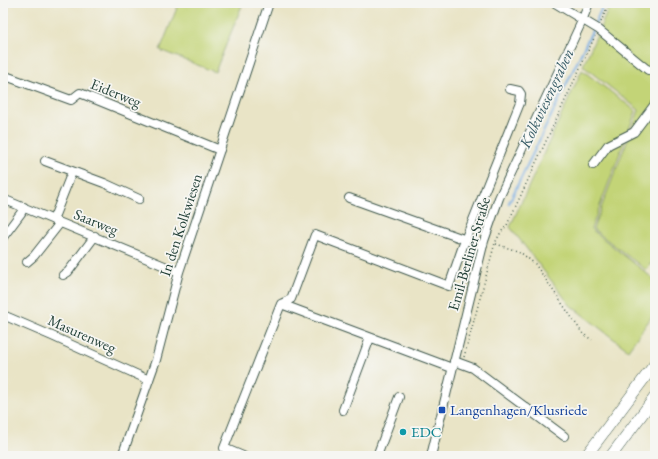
<svg xmlns="http://www.w3.org/2000/svg" width="658" height="459" font-family="'EB Garamond',serif">
<rect width="100%" height="100%" fill="#f6f6f2"/>
<filter id="ink" filterUnits="userSpaceOnUse"><feTurbulence type="fractalNoise" baseFrequency=".025" numOctaves="2"/><feDisplacementMap in="SourceGraphic" scale="8" xChannelSelector="R" yChannelSelector="G"/><feConvolveMatrix kernelMatrix="1 2 1 2 8 2 1 2 1" color-interpolation-filters="sRGB"/></filter>
<filter id="wash" filterUnits="userSpaceOnUse"><feTurbulence type="fractalNoise" baseFrequency=".012" numOctaves="4" result="noise"/><feDisplacementMap in="SourceGraphic" scale="16" xChannelSelector="R" yChannelSelector="G"/><feGaussianBlur stdDeviation="0.9" result="paint"/><feColorMatrix in="noise" values="0 0 0 0 0 0 0 0 0 0 0 0 0 0 0 0 0 1.4 0 .05"/><feComposite in="paint" operator="in"/></filter>
<g filter="url(#wash)">
<rect width="100%" height="100%" fill="#e9e4c6"/>
<!-- green -->
<path fill="#c3d477" stroke="#718856" d="M 179,3 L 243,3 L 215,72 L 160,50 Z
M 611,3 L 655,3 L 655,258 L 646,270 L 593,229 L 639,110 L 583,66 Z
M 582,70 L 636,111 L 591,229 L 655,280 L 655,312 L 628,350 L 570,305 L 510,227 Z"/>
<g fill="none" stroke-linecap="round" stroke-linejoin="round">
<!-- stream -->
<path stroke="#71a9e0" stroke-width="2.5" d="M 595,24 L 604,3
M 509,203 L 593,29"/>
</g>
</g>
<g filter="url(#ink)">
<g fill="none" stroke-linecap="round" stroke-linejoin="round">
<!-- minor casing -->
<g stroke="#3d564a" stroke-width="10">
<path id="minor" d="M 555,3 L 598,29 L 648,70 L 655,69
M 3,75 L 71,100 L 80,93 L 220,150
M 45,161 L 104,183 L 139,199
M 593,165 L 608,145 L 634,132 L 655,104
M 349,198 L 483,246
M 3,199 L 179,272
M 53,220 L 72,172
M 3,237 L 21,213 L 24,207
M 27,262 L 34,256 L 60,223
M 63,275 L 68,272 L 95,236
M 281,304 L 452,368
M 3,315 L 52,336 L 149,380
M 454,361 L 473,368 L 564,436
M 343,410 L 370,338
M 122,456 L 156,360 L 179,272 L 269,3
M 243,456 L 224,448 L 281,304 L 291,299 L 315,235 L 449,286 L 465,240 L 520,103 L 521,94 L 519,91 L 510,89
M 377,456 L 399,397
M 431,456 L 484,241 L 499,198 L 582,21 L 589,3"/>
</g>
<!-- highway casing -->
<g stroke="#3d564a" stroke-width="12">
<path id="highway" d="M 586,456 L 655,364
M 611,456 L 655,397"/>
</g>
<!-- path -->
<path stroke="#3d564a" stroke-width="1.5" stroke-dasharray="1 3" stroke-linecap="butt" d="M 601,22 L 609,3
M 496,244 L 520,252 L 535,264 L 583,334 L 592,340
M 464,357 L 495,243 L 501,232 L 507,225 L 595,36"/>
<!-- minor -->
<use href="#minor" stroke="#fff" stroke-width="8"/>
<!-- highway -->
<use href="#highway" stroke="#fff" stroke-width="11"/>
</g>
</g>
<!-- markers -->
<rect fill="#1a4fb4" stroke="#f6f6f2" stroke-width="1.5" x="438" y="406" width="8" height="8" rx="2"/>
<circle fill="#0f9aa8" stroke="#f6f6f2" stroke-width="1.5" cx="403" cy="432" r="4"/>
<g text-anchor="middle" stroke-width="3.5" stroke-linejoin="round" paint-order="stroke">
<!-- street labels -->
<g font-size="15" fill="#1f3d34" stroke="#f6f6f2">
<text transform="translate(116 93) rotate(22)" y="5">Eiderweg</text>
<text transform="translate(96 222) rotate(22)" y="5">Saarweg</text>
<text transform="translate(181 225) rotate(-72)" y="5">In den Kolkwiesen</text>
<text transform="translate(469 254) rotate(-74)" y="5">Emil-Berliner-Straße</text>
<text transform="translate(82 334) rotate(24)" y="5">Masurenweg</text>
</g>
<!-- transit labels -->
<g font-size="15" fill="#164399" stroke="#f6f6f2" text-anchor="start">
<text x="450" y="415">Langenhagen/Klusriede</text>
</g>
<!-- culture labels -->
<g font-size="15" fill="#0d838f" stroke="#f6f6f2" text-anchor="start">
<text x="411" y="437">EDC</text>
</g>
<!-- water labels -->
<g font-size="16" font-style="italic" fill="#385d68" stroke="#f6f6f2">
<text transform="translate(546 98) rotate(-65)" y="6">Kolkwiesengraben</text>
</g>
</g>
<!-- margin -->
<rect width="658" height="459" fill="none" stroke="#f6f6f2" stroke-width="16"/>
</svg>
